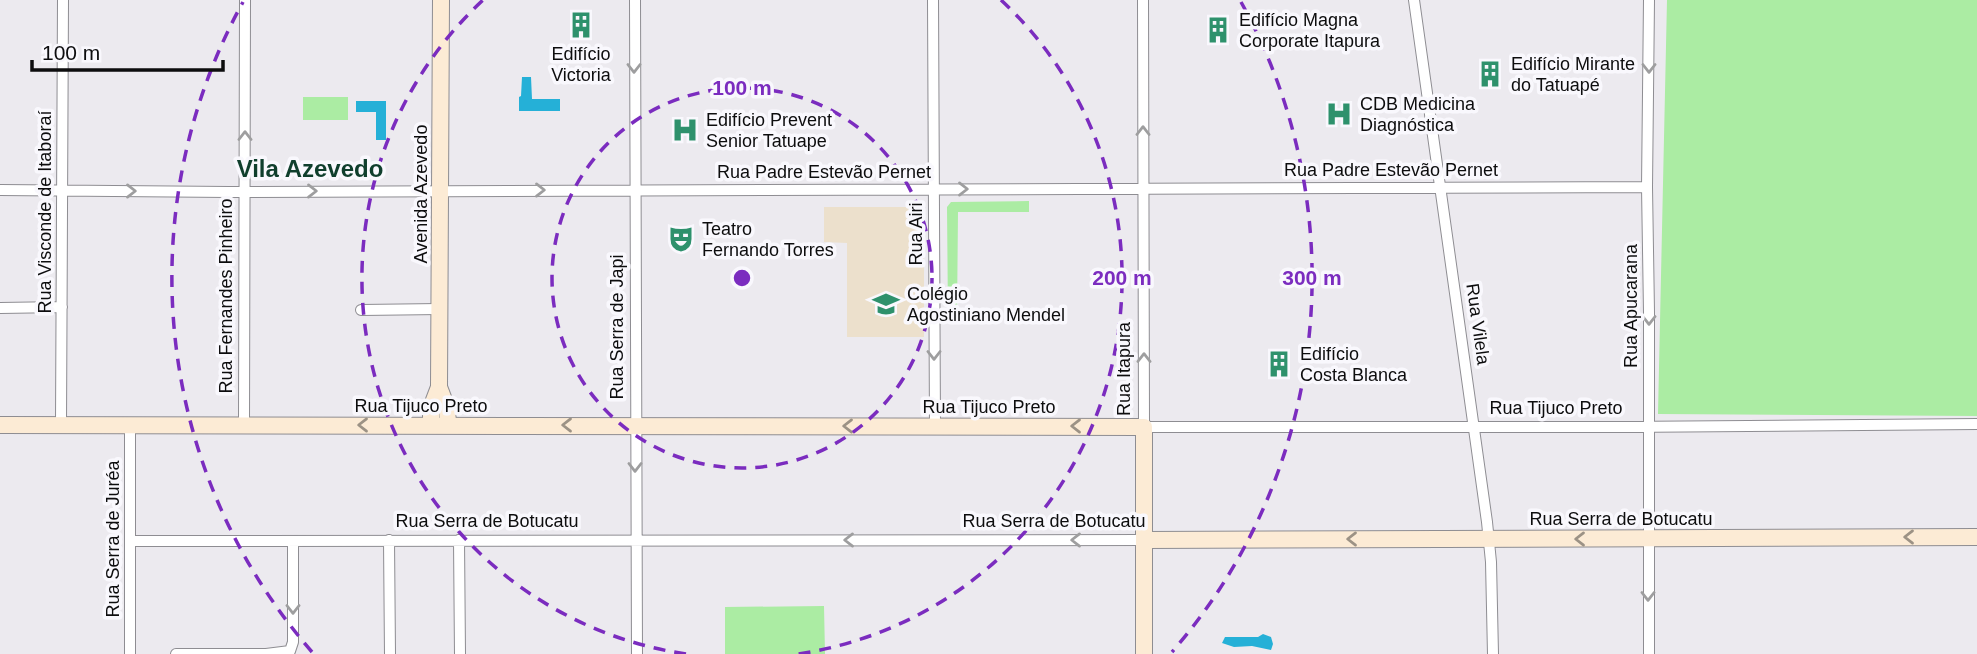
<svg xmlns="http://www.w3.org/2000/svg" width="1977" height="654" font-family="Helvetica,sans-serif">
<rect width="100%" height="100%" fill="#eceaef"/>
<!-- education -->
<path fill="#ece0cc" d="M 824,207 L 924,207 L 924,337 L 847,337 L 847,243 L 824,242 Z"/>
<!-- green -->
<path fill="#abeca3" d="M 1667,0 L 1977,0 L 1977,416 L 1658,414 Z
M 303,97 L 348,97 L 348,120 L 303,120 Z
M 1029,201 L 1029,212 L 958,212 L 957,317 L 948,317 L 947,207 L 951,202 Z
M 824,606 L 825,654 L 725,654 L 725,607 Z"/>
<!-- water -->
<path fill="#25b0d7" d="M 522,77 L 531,77 L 532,99 L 560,99 L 560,111 L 519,111 L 519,97 L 521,96 Z
M 356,101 L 386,101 L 386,140 L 376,140 L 376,112 L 356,112 Z
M 1263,634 L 1271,637 L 1273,644 L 1271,650 L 1252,646 L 1234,647 L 1222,643 L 1225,637 L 1258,637 Z"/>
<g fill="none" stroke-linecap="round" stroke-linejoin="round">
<!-- street casing -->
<g stroke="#8e8d92" stroke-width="12">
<path id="street" d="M 635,0 L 637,654
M 933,0 L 935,426
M 1143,0 L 1144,427 L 1621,427 L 1977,424
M 1414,0 L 1487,522 L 1491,562 L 1493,654
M 0,190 L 229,192 L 1647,187
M 0,308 L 62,307
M 361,310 L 440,309
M 61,424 L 63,0
M 244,424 L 245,0
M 389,540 L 390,654
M 459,540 L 460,654
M 130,541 L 1145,540
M 130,654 L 130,425
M 176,654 L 266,654 L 290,651 L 293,642 L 293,541
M 1649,654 L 1649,312 L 1647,187 L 1649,0"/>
</g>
<!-- secondary casing -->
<g stroke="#8e8d92" stroke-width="18">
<path id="secondary" d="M 439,387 L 447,408 L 448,425
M 0,425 L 1144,427 L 1144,654
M 431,425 L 431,408 L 439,387 L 441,0
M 1145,540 L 1977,537"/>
</g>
<!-- street -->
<use href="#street" stroke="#fff" stroke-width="10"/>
<!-- secondary -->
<use href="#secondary" stroke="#fcebd5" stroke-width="16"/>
</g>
<!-- one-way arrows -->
<defs><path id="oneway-chevron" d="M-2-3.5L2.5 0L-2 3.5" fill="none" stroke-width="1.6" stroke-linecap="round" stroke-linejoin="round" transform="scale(1.75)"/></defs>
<g stroke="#9e9e9f">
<use href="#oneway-chevron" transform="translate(634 68) rotate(90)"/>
<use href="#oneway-chevron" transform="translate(1649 68) rotate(90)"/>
<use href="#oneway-chevron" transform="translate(1143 131) rotate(-90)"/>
<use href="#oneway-chevron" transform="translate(245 136) rotate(-90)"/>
<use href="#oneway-chevron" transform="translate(963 189)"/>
<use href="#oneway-chevron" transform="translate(540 190)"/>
<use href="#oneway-chevron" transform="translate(131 191)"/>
<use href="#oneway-chevron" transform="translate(312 191)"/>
<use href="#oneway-chevron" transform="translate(1649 320) rotate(90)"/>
<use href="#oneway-chevron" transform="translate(934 355) rotate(90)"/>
<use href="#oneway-chevron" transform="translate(1144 358) rotate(-90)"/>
<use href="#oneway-chevron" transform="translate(635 467) rotate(90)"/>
<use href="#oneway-chevron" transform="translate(849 540) rotate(180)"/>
<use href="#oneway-chevron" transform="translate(1076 540) rotate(180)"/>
<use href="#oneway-chevron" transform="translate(1648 596) rotate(90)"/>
<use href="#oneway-chevron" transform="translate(293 609) rotate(90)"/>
</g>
<g stroke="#9c9285">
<use href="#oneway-chevron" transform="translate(363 425) rotate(-180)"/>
<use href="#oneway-chevron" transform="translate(567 425) rotate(-180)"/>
<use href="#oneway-chevron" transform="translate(848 426) rotate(-180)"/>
<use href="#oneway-chevron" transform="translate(1076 426) rotate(-180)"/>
<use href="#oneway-chevron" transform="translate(1909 537) rotate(180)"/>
<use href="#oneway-chevron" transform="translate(1352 539) rotate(180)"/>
<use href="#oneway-chevron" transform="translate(1580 539) rotate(180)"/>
</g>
<!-- distance rings -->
<g fill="none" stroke="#7b2cbf" stroke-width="3.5" stroke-dasharray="12 9">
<circle cx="742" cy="278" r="190"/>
<path d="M686 654A380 380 0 0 1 483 0M1001 0A380 380 0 0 1 798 654"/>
<path d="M312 652A570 570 0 0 1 243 2M1241 2A570 570 0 0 1 1172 652"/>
</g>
<!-- icons -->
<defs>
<g id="building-bare" transform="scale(2.1)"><path d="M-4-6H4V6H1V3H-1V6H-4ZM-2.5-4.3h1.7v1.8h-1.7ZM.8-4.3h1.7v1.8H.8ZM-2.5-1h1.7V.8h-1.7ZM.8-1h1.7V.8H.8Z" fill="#2e916c" stroke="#f9f8fd" stroke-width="2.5" paint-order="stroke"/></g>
<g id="hospital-bare" transform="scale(2.1)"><path d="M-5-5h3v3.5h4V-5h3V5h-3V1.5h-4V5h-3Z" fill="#2e916c" stroke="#f9f8fd" stroke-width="2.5" paint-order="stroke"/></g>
<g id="theatre-bare" transform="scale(2.1)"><path d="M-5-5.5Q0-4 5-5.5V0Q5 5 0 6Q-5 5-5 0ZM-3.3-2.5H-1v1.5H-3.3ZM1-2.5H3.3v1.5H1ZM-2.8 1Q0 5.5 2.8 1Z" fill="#2e916c" stroke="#f9f8fd" stroke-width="2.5" paint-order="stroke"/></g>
<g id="school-bare" transform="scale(2.1)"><path d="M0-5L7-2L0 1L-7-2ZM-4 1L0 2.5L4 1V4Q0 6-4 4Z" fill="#2e916c" stroke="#f9f8fd" stroke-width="2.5" paint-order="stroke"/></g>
</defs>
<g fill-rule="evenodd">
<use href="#building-bare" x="581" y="25"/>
<use href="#building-bare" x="1218" y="30"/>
<use href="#building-bare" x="1490" y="74"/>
<use href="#hospital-bare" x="1339" y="114"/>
<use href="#hospital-bare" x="685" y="130"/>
<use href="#theatre-bare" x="681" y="239"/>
<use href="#school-bare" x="886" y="304"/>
<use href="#building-bare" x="1279" y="364"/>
</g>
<g text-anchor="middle" stroke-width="7" stroke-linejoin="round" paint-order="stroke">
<!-- poi labels -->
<g font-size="18" fill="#0d0d0e" stroke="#f9f8fd" text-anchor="start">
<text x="1239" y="26">Edifício Magna<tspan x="1239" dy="21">Corporate Itapura</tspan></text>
<text x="581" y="60" text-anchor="middle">Edifício<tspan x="581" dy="21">Victoria</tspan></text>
<text x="1511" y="70">Edifício Mirante<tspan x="1511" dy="21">do Tatuapé</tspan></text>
<text x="1360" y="110">CDB Medicina<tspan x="1360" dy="21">Diagnóstica</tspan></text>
<text x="706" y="126">Edifício Prevent<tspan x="706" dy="21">Senior Tatuape</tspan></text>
<text x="702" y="235">Teatro<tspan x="702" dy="21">Fernando Torres</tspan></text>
<text x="907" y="300">Colégio<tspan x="907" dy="21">Agostiniano Mendel</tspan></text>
<text x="1300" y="360">Edifício<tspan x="1300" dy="21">Costa Blanca</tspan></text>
</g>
<!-- street labels -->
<g font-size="18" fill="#0d0d0e" stroke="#f9f8fd">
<text x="1391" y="176">Rua Padre Estevão Pernet</text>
<text x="824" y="178">Rua Padre Estevão Pernet</text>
<text transform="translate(421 194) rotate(-90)" y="6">Avenida Azevedo</text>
<text transform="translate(45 212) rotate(-90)" y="6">Rua Visconde de Itaboraí</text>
<text transform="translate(916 234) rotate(-90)" y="6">Rua Airi</text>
<text transform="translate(226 296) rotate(-90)" y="6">Rua Fernandes Pinheiro</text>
<text transform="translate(1631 306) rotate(-90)" y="6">Rua Apucarana</text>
<text transform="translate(1478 324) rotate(82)" y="6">Rua Vilela</text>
<text transform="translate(617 327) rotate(-90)" y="6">Rua Serra de Japi</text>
<text transform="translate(1124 369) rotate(-90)" y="6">Rua Itapura</text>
<text x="421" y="412">Rua Tijuco Preto</text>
<text x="989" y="413">Rua Tijuco Preto</text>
<text x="1556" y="414">Rua Tijuco Preto</text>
<text x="1621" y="525">Rua Serra de Botucatu</text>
<text x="487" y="527">Rua Serra de Botucatu</text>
<text x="1054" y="527">Rua Serra de Botucatu</text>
<text transform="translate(113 539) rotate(-90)" y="6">Rua Serra de Juréa</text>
</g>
<!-- district labels -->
<g font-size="24" font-weight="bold" fill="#103f2d" stroke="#f9f8fd">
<text x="310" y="177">Vila Azevedo</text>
</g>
</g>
<circle cx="742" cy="278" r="10" fill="#7b2cbf" stroke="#f9f8fd" stroke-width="3.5"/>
<g font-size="21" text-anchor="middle" font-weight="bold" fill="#7b2cbf" stroke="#f9f8fd" stroke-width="7" stroke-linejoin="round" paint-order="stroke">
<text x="742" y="95">100 m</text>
<text x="1122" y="285">200 m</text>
<text x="1312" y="285">300 m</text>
</g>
<!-- scale -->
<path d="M32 60v10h191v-10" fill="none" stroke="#0d0d0e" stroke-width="3.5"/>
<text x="42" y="60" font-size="21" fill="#0d0d0e" stroke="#f9f8fd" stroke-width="5" paint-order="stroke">100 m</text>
</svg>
